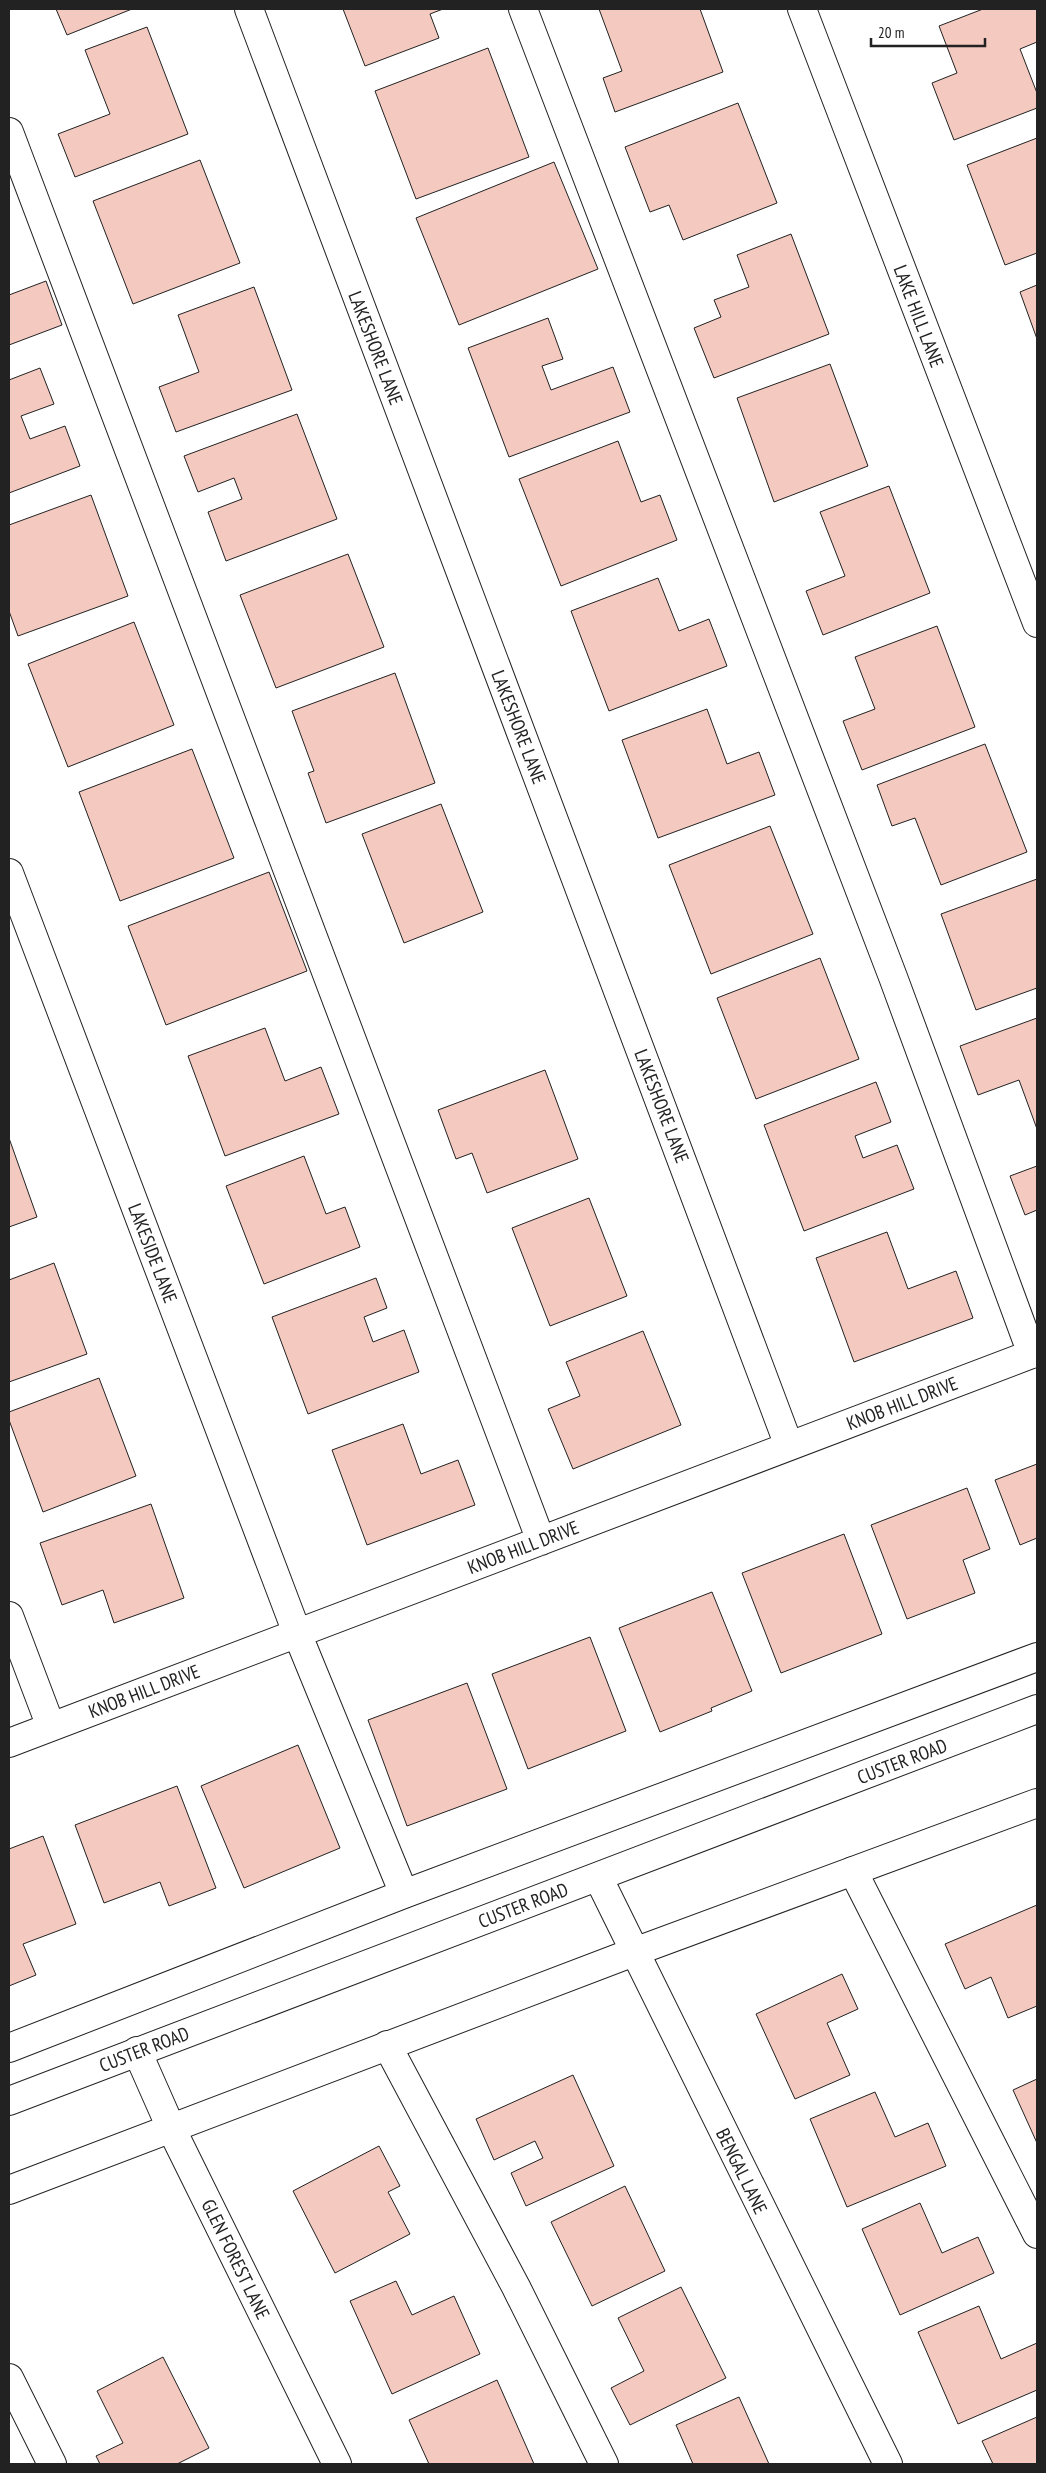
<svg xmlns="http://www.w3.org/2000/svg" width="1046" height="2473" font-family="'PT Sans Narrow',sans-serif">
<rect width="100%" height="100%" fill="#fff"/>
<!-- building -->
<path fill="#f3c9c0" stroke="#222" d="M 56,9 L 132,9 L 67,35 Z
M 343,9 L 443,9 L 430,14 L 439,38 L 365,66 Z
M 599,9 L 700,9 L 723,72 L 615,112 L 603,78 L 622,71 Z
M 983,9 L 1037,9 L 1037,42 L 1020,49 L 1037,93 L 1037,108 L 954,140 L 932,83 L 957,73 L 939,26 Z
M 147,27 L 188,134 L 75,177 L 58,134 L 110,114 L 85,50 Z
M 488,48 L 529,157 L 416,199 L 375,91 Z
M 738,103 L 777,203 L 683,240 L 669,205 L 650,212 L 625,147 Z
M 1037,138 L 1037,253 L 1005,265 L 967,165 Z
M 200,160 L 240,263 L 133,304 L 93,201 Z
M 554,162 L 598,269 L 459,325 L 416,218 Z
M 791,234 L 829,334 L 714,378 L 694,328 L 721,317 L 714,300 L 749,287 L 737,255 Z
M 46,281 L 62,325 L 9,345 L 9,295 Z
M 1037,285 L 1037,339 L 1020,292 Z
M 254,287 L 292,390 L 176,432 L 159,387 L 199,372 L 178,315 Z
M 548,318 L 563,359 L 542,366 L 551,390 L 613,367 L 630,412 L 509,457 L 468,348 Z
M 830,364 L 868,466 L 774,502 L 737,398 Z
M 40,368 L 54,404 L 21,416 L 30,439 L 65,426 L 80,466 L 9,493 L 9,380 Z
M 297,414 L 337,519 L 226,561 L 208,512 L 242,499 L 234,478 L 198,492 L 184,456 Z
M 618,441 L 641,502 L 660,495 L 677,540 L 561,586 L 519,479 Z
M 889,486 L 930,593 L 823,635 L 806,591 L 845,576 L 820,512 Z
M 91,495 L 128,596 L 18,636 L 9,611 L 9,525 Z
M 348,554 L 384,647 L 276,688 L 240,595 Z
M 658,578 L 679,631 L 709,619 L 727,666 L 609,711 L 571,611 Z
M 134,622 L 174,725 L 68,767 L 28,664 Z
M 937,626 L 975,727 L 862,770 L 843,721 L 875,709 L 855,657 Z
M 395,673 L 435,783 L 326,823 L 308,773 L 314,771 L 292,711 Z
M 707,709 L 727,764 L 759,752 L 775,795 L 658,838 L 622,740 Z
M 985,744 L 1027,852 L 941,885 L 915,818 L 892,826 L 877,785 Z
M 192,749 L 234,858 L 120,901 L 79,792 Z
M 441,804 L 483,912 L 404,943 L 362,834 Z
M 770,826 L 813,934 L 711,974 L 669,865 Z
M 269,872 L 307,971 L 166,1025 L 128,926 Z
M 1037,879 L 1037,988 L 976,1010 L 941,914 Z
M 820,958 L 859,1059 L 756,1099 L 717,998 Z
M 1037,1018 L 1037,1129 L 1019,1080 L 978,1095 L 960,1046 Z
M 265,1028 L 285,1081 L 321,1067 L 339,1114 L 225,1156 L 188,1056 Z
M 545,1070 L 578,1159 L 487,1193 L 472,1153 L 456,1159 L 438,1110 Z
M 876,1082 L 891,1122 L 855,1136 L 863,1158 L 897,1145 L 914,1189 L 804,1231 L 764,1125 Z
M 9,1138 L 37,1217 L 9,1227 Z
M 304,1156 L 326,1214 L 345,1207 L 360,1247 L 264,1284 L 226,1186 Z
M 1037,1166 L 1037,1210 L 1025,1215 L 1010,1176 Z
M 589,1198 L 627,1296 L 550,1326 L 512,1228 Z
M 887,1232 L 908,1289 L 956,1271 L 973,1318 L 854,1362 L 816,1258 Z
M 54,1263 L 87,1354 L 9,1382 L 9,1280 Z
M 376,1278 L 387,1308 L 364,1317 L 373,1342 L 404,1330 L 419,1372 L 308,1414 L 272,1317 Z
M 643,1331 L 681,1425 L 573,1469 L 548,1409 L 580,1396 L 566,1362 Z
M 99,1378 L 136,1476 L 43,1512 L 9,1420 L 9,1412 Z
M 403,1424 L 421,1474 L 458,1460 L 475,1505 L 367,1545 L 332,1450 Z
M 1037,1464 L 1037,1538 L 1020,1545 L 995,1480 Z
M 967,1488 L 990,1549 L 963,1560 L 975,1593 L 907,1619 L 871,1525 Z
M 151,1504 L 184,1598 L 114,1623 L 103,1590 L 62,1605 L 40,1543 Z
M 844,1534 L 882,1634 L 781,1673 L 742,1573 Z
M 712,1592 L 752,1691 L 711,1708 L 712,1711 L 660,1732 L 619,1628 Z
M 590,1637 L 626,1731 L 528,1769 L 492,1674 Z
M 467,1683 L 507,1789 L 407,1826 L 368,1720 Z
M 298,1745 L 340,1848 L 244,1888 L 201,1786 Z
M 177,1786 L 216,1888 L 169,1906 L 160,1882 L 104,1903 L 75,1825 Z
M 43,1836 L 76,1924 L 23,1944 L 36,1975 L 9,1986 L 9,1849 Z
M 1037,1905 L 1037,2006 L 1008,2018 L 991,1977 L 965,1989 L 945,1944 Z
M 842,1974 L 858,2009 L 827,2023 L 850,2075 L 795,2099 L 756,2014 Z
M 573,2075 L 614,2166 L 526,2206 L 511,2173 L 543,2158 L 535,2141 L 494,2160 L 476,2119 Z
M 1037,2079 L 1037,2143 L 1013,2090 Z
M 875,2092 L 895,2137 L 928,2123 L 946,2166 L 847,2207 L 810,2119 Z
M 379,2146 L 400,2186 L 388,2192 L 410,2234 L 335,2273 L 293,2191 Z
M 625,2186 L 665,2271 L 592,2306 L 551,2222 Z
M 920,2203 L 942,2253 L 978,2237 L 994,2273 L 900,2315 L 862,2229 Z
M 396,2281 L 412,2315 L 454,2296 L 480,2354 L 392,2394 L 350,2301 Z
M 681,2287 L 726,2378 L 630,2425 L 611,2388 L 644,2371 L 618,2318 Z
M 979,2306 L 1001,2359 L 1037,2343 L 1037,2390 L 958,2424 L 918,2332 Z
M 163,2357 L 209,2448 L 177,2464 L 100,2464 L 96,2456 L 123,2443 L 97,2391 Z
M 497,2380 L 534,2464 L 429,2464 L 409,2420 Z
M 739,2397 L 769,2464 L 693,2464 L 676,2425 Z
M 1037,2417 L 1037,2464 L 993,2464 L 982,2441 Z"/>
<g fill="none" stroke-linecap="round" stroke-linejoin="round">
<!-- minor casing -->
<g stroke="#222" stroke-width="30">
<path id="minor" d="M 249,9 L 789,1446
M 523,9 L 893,977 L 1032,1354
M 802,9 L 1037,623
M 9,132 L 541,1541
M 9,873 L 297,1633 L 404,1894
M 9,1616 L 51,1727
M 9,1743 L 1037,1352
M 853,1871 L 1037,2234
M 598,1877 L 888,2464
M 387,2045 L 516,2287 L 604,2464
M 9,2048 L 404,1894 L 1037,1657
M 137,2051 L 171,2128 L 337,2464
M 9,2378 L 52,2464"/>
</g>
<!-- major casing -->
<g stroke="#222" stroke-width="30">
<path id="major" d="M 9,2101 L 1037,1709
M 9,2190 L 634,1952 L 1037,1803"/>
</g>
<!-- minor -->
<use href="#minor" stroke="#fff" stroke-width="28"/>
<!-- major -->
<use href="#major" stroke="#fff" stroke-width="28"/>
</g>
<g text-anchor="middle" stroke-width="4" stroke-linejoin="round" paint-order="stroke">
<!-- street labels -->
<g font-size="19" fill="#222" stroke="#fff">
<text transform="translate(919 316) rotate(69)" y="7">LAKE HILL LANE</text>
<text transform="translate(376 348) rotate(69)" y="7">LAKESHORE LANE</text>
<text transform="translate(519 727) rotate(69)" y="7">LAKESHORE LANE</text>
<text transform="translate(662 1106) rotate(69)" y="7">LAKESHORE LANE</text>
<text transform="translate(153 1253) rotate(69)" y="7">LAKESIDE LANE</text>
<text transform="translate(902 1403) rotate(-21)" y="7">KNOB HILL DRIVE</text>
<text transform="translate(523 1547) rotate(-21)" y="7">KNOB HILL DRIVE</text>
<text transform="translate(144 1691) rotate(-21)" y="7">KNOB HILL DRIVE</text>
<text transform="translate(902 1761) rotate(-21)" y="7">CUSTER ROAD</text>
<text transform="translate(523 1905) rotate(-21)" y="7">CUSTER ROAD</text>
<text transform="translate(144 2049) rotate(-21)" y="7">CUSTER ROAD</text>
<text transform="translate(742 2171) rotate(64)" y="7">BENGAL LANE</text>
<text transform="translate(236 2259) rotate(64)" y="7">GLEN FOREST LANE</text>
</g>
</g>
<!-- border -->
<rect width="1046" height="2473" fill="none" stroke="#222222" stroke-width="20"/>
<!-- scale -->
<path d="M871 38v8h114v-8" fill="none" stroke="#222222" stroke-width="2.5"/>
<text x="878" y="38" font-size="15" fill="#222222" stroke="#ffffff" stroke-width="4" paint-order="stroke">20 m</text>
</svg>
